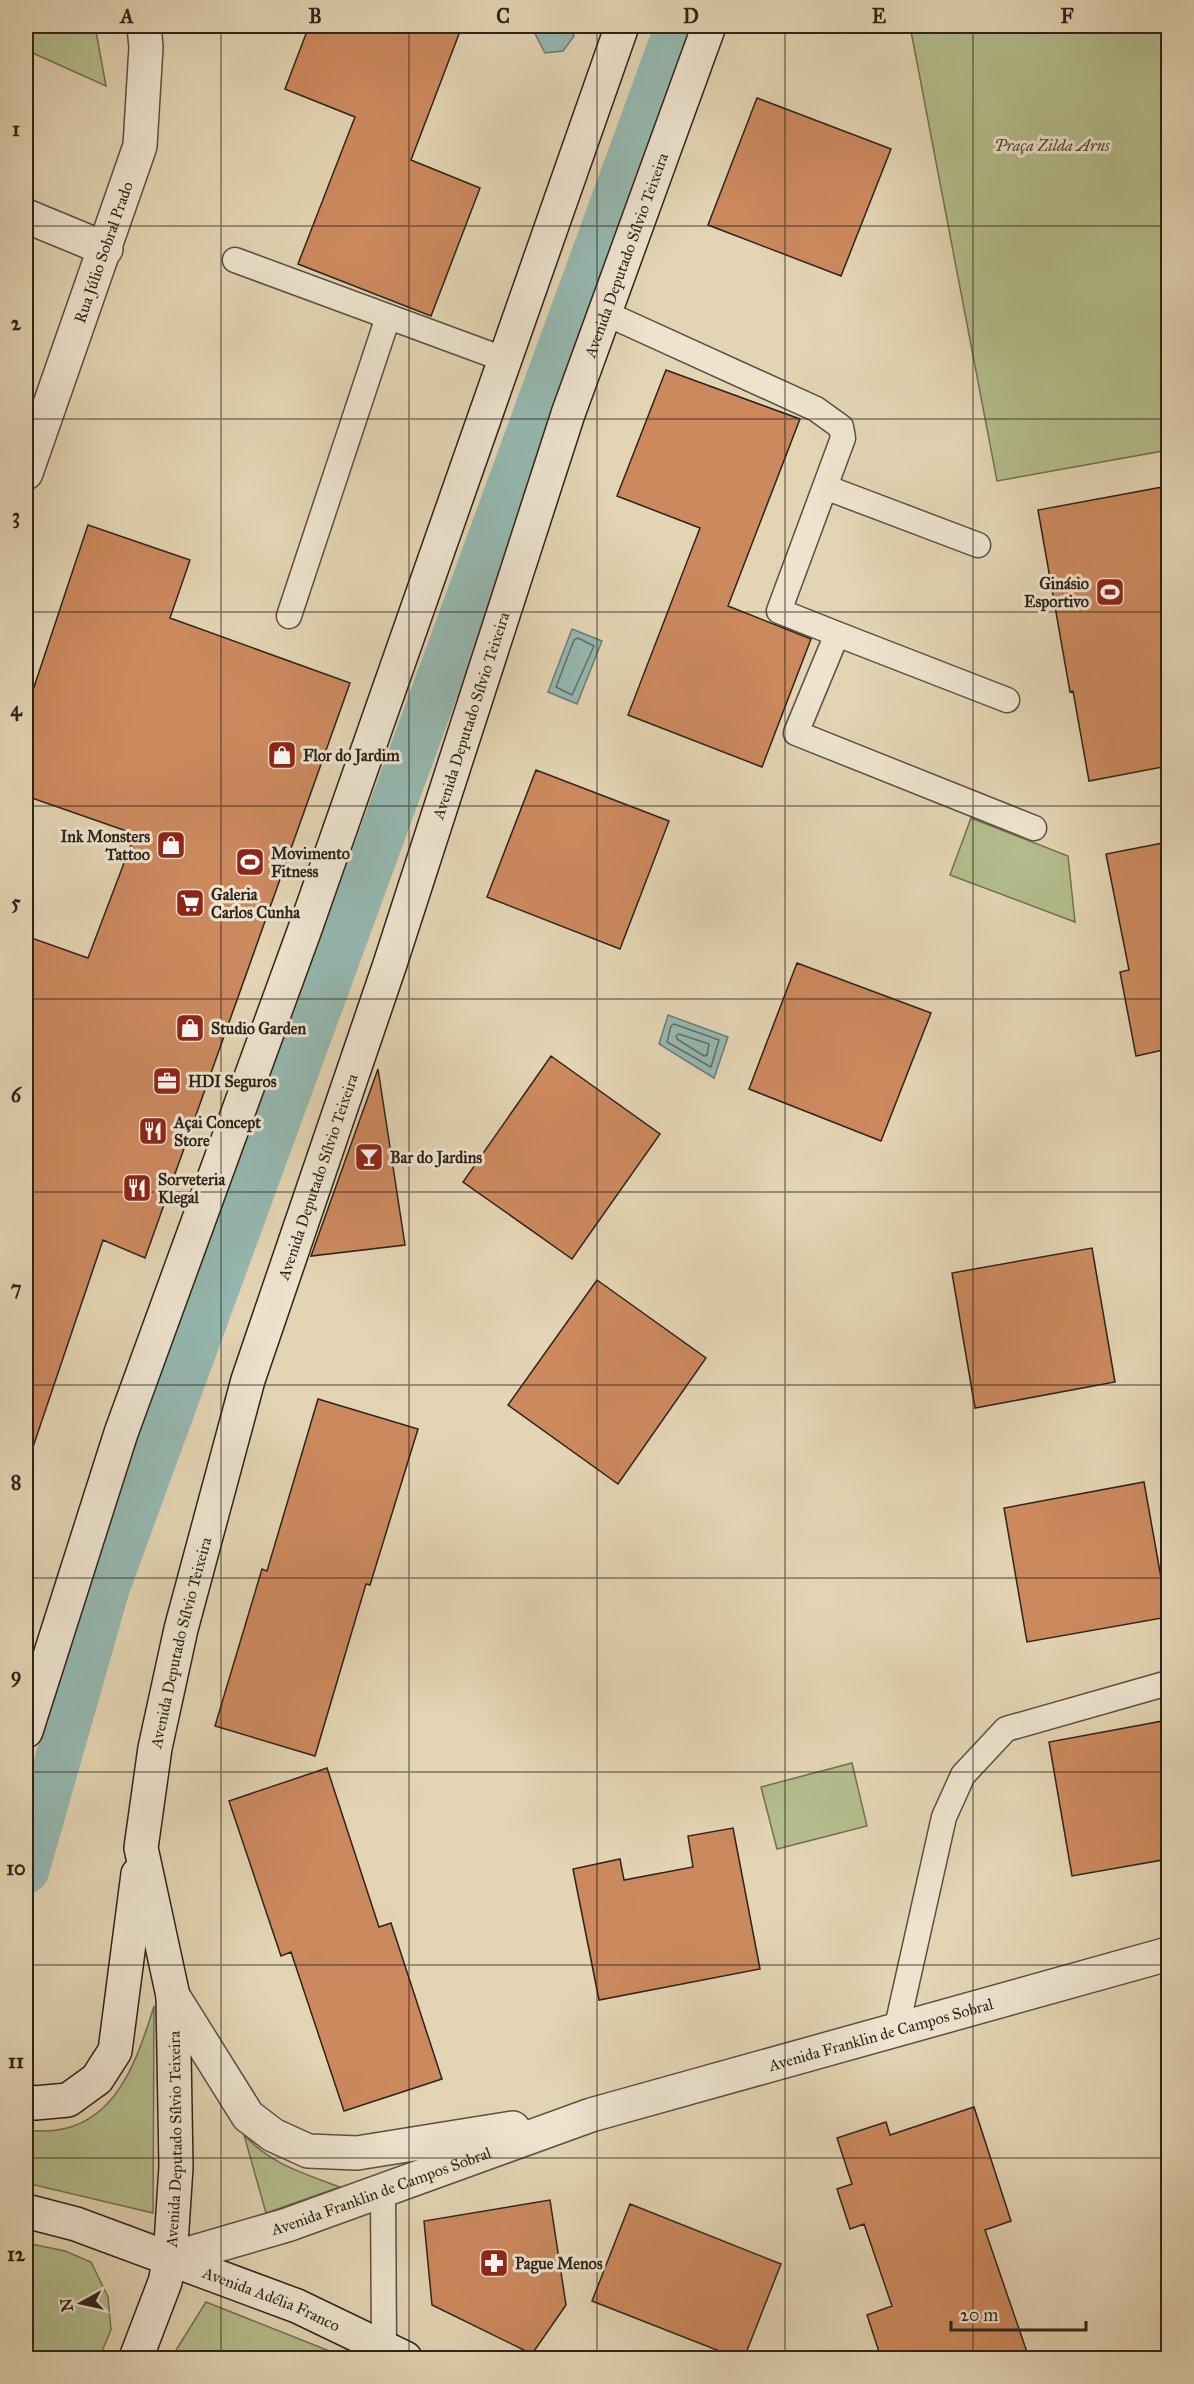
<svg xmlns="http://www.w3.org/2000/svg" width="1194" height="2384" font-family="'IM FELL Great Primer',serif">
<rect width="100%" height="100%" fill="#e3d4b3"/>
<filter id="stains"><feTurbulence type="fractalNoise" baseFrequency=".00333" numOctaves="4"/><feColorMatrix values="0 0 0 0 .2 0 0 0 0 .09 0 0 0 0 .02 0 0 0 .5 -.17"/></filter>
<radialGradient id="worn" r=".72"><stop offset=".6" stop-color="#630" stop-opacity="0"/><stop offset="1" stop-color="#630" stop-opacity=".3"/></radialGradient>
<!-- green -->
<path fill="#b4bd8c" stroke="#717054" stroke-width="1.5" d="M 26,26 L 95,26 L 106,86 L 26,50 Z
M 910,26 L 1168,26 L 1168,450 L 997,481 Z
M 971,818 L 1068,856 L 1075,922 L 950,875 Z
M 852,1763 L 867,1826 L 777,1849 L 761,1787 Z
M 154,2006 L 153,2213 L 26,2183 L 26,2130 C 109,2141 134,2071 154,2006 Z
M 244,2135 C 270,2164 305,2174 340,2187 L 266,2213 Z
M 26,2243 L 65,2251 L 91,2262 L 108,2297 L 111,2330 L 99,2358 L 26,2358 Z
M 206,2302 L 347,2358 L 171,2358 Z"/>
<!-- water -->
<path fill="#95b8b0" stroke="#6c7c75" stroke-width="1.5" d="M 531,26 L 569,26 L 574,36 L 563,51 L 545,53 Z
M 572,629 L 602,641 L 577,704 L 548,692 Z
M 668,1015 L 728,1037 L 714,1078 L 659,1044 Z"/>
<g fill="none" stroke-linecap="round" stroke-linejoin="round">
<!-- shore -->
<path stroke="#626e66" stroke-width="1.5" d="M 578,638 L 594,646 L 572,695 L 556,687 L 574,640 Z
M 674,1024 L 719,1040 L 711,1067 L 667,1042 L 671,1026 Z
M 679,1034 L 709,1044 L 707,1055 L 704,1056 L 677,1039 L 676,1036 Z"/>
<!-- canal -->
<path stroke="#95b8b0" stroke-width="46" d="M 26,1871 L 107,1587 L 678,26"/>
</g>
<!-- building -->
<path fill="#cc895e" stroke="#2e231c" stroke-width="1.5" d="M 309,26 L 462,26 L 411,160 L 480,188 L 431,316 L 298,264 L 355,117 L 285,89 Z
M 757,98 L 891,149 L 841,276 L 708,225 Z
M 666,370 L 800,419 L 728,606 L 811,639 L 762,767 L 628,715 L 700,528 L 617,496 Z
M 1168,486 L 1168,766 L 1089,781 L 1073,691 L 1070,692 L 1038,510 Z
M 88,525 L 190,560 L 170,618 L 350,683 L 145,1258 L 103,1240 L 32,1450 L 26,1449 L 26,936 L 88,958 L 135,834 L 26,796 L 26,711 Z
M 536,770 L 669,821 L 620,949 L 487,897 Z
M 1168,842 L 1168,1049 L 1136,1056 L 1120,972 L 1129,970 L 1106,854 Z
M 797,963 L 931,1013 L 881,1141 L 749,1089 Z
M 551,1056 L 660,1134 L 572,1259 L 463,1182 Z
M 378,1069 L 405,1245 L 311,1256 Z
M 1092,1248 L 1115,1382 L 975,1408 L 952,1273 Z
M 597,1280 L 706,1358 L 618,1484 L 508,1405 Z
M 318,1399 L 418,1429 L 370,1585 L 366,1584 L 315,1756 L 215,1726 L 262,1569 L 267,1571 Z
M 1144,1482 L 1168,1617 L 1027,1642 L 1004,1508 Z
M 1168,1720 L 1168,1859 L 1072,1876 L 1049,1742 Z
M 327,1768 L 379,1927 L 391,1923 L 442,2079 L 344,2111 L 291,1952 L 281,1956 L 229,1801 Z
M 733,1828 L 760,1969 L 599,2000 L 573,1869 L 620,1859 L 624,1880 L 693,1867 L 688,1836 Z
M 974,2107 L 1011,2221 L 985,2230 L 1029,2358 L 881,2358 L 867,2315 L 892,2306 L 864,2224 L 850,2229 L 837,2189 L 852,2184 L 837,2138 L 886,2122 L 890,2135 Z
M 550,2200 L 566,2305 L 532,2354 L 432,2305 L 424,2221 Z
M 630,2204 L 781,2264 L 744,2358 L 737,2358 L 592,2301 Z"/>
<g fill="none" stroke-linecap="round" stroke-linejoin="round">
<!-- service casing -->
<g stroke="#5b4f42" stroke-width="27">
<path id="service" d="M 235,260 L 506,360
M 605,313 L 816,409 L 841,427 L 843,438 L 779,611 L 837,634 L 796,733 L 1034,828
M 825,487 L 978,545
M 289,616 L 388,317
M 837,634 L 1007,700
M 896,2031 L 944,1817 L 963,1775 L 1006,1729 L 1168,1683
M 383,2190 L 384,2348"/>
</g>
<!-- minor casing -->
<g stroke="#5b4f42" stroke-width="36">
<g id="minor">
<path d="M 26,216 L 106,249"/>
<path id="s1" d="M 26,473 L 140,146 L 146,47 L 144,26"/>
<path d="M 173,1996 L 248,2116 L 273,2135 L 308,2151 L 357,2153 L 513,2128"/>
<path id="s2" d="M 170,2259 L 287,2225 L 591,2115 L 1168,1954"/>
</g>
</g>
<!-- secondary casing -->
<g stroke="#2e231c" stroke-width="36">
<g id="secondary">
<path d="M 26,1731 L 121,1433 L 305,929 L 622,26"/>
<path d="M 26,2101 L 35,2103 L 68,2100 L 97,2079 L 115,2051 L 138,1874"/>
<path id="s3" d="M 26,2211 L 76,2224 L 297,2306 L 405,2358"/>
<path id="s4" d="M 136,2358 L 165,2282 L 170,2259 L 176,2167 L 173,1996 L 141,1848 L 155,1748 L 181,1629 L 248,1380 L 390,964 L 568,414 L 709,26"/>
</g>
</g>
<!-- service -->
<use href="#service" stroke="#ede3ce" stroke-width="24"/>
<!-- minor -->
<use href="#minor" stroke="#ede3ce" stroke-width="33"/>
<!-- secondary -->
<use href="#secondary" stroke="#ede3ce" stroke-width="33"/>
</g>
<!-- grid -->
<path fill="none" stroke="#2e231c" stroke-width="1.5" stroke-opacity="0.55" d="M 221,26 L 221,2358M 409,26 L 409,2358M 597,26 L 597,2358M 785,26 L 785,2358M 973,26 L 973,2358M 26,226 L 1168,226M 26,419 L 1168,419M 26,612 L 1168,612M 26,806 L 1168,806M 26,999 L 1168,999M 26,1192 L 1168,1192M 26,1385 L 1168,1385M 26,1578 L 1168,1578M 26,1772 L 1168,1772M 26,1965 L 1168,1965M 26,2158 L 1168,2158"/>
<!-- icons -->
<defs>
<g id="stadium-square" transform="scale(1.5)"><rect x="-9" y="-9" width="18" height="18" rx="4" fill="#8f2418" stroke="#ede3ce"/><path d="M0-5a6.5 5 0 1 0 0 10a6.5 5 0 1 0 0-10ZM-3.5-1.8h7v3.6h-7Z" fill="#fff"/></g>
<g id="shop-square" transform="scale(1.5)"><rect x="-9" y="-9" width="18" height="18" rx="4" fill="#8f2418" stroke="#ede3ce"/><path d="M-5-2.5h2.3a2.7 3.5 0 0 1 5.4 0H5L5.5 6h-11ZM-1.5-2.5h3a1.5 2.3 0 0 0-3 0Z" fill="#fff"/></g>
<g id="supermarket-square" transform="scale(1.5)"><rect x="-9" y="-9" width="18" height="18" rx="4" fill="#8f2418" stroke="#ede3ce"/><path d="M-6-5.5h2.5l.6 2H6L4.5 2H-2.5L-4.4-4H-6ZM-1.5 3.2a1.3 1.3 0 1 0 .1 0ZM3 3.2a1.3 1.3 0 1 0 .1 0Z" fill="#fff"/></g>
<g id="office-square" transform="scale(1.5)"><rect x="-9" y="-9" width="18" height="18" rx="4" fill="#8f2418" stroke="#ede3ce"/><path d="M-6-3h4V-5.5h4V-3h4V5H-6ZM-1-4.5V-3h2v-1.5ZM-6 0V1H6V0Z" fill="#fff"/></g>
<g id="restaurant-square" transform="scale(1.5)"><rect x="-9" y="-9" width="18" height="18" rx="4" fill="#8f2418" stroke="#ede3ce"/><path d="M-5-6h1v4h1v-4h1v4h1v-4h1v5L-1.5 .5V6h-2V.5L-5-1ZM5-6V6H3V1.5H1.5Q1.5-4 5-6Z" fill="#fff"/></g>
<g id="bar-square" transform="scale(1.5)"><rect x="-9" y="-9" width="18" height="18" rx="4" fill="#8f2418" stroke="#ede3ce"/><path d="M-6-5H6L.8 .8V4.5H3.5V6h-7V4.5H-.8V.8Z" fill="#fff"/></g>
<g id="pharmacy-square" transform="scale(1.5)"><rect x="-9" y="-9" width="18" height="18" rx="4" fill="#8f2418" stroke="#ede3ce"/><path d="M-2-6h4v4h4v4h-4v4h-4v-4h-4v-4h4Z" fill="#fff"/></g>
</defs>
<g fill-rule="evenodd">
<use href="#stadium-square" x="1110" y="592"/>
<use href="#shop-square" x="282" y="755"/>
<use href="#shop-square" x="171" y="845"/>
<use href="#stadium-square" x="250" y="862"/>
<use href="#supermarket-square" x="190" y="903"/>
<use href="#shop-square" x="190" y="1028"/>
<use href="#office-square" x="167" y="1081"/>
<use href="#restaurant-square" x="153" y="1131"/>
<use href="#bar-square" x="369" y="1157"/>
<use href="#restaurant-square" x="137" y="1188"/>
<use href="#pharmacy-square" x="494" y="2263"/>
</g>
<g text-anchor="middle" stroke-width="6" stroke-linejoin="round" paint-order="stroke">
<!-- park labels -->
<g font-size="16" font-style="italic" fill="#504a38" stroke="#ede3ce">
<text x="1052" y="151">Praça Zilda Arns</text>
</g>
<!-- street labels -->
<g font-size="16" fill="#2e231c" stroke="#ede3ce">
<text dy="6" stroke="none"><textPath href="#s1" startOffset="234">Rua Júlio Sobral Prado</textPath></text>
<text dy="6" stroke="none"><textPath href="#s4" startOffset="2187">Avenida Deputado Sílvio Teixeira</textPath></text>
<text dy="6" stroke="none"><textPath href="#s4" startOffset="1701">Avenida Deputado Sílvio Teixeira</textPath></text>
<text dy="6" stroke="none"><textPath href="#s4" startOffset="1215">Avenida Deputado Sílvio Teixeira</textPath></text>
<text dy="6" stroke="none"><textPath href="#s4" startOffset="729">Avenida Deputado Sílvio Teixeira</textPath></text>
<text dy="6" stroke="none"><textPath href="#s2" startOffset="746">Avenida Franklin de Campos Sobral</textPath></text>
<text dy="6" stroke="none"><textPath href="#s4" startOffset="225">Avenida Deputado Sílvio Teixeira</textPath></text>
<text dy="6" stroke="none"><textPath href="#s2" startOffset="222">Avenida Franklin de Campos Sobral</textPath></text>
<text dy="6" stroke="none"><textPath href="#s3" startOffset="261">Avenida Adélia Franco</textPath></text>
</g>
<!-- poi labels -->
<g font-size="16" font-weight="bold" fill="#2e231c" stroke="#ede3ce" text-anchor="start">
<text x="1089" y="589" text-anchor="end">Ginásio<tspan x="1089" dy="18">Esportivo</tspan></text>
<text x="303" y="761">Flor do Jardim</text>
<text x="150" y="842" text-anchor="end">Ink Monsters<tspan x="150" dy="18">Tattoo</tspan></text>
<text x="271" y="859">Movimento<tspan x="271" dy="18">Fitness</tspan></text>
<text x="211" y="900">Galeria<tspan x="211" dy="18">Carlos Cunha</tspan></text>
<text x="211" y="1034">Studio Garden</text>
<text x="188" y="1087">HDI Seguros</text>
<text x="174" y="1128">Açai Concept<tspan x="174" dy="18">Store</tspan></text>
<text x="390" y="1163">Bar do Jardins</text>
<text x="158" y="1185">Sorveteria<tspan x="158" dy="18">Klegal</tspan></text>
<text x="515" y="2269">Pague Menos</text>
</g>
</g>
<!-- margin -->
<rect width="1194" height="2384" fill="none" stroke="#e3d4b3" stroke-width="66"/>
<!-- north arrow -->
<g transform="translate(81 2303) rotate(262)" stroke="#ede3ce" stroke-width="4.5" paint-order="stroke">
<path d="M0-4.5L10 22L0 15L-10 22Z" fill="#2e231c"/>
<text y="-9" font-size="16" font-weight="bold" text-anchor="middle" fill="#2e231c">N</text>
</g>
<!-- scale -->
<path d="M951 2321v9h135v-9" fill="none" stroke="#2e231c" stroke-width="3"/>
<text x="960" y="2321" font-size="18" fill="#2e231c" stroke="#ede3ce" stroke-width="4.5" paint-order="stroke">20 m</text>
<rect x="33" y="33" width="1128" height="2318" fill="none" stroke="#2e231c" stroke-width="2"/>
<g font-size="20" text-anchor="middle" font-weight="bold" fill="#2e231c">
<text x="127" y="23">A</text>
<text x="315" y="23">B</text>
<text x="503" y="23">C</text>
<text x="691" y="23">D</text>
<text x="879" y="23">E</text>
<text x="1067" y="23">F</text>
<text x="16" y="136">1</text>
<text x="16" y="330">2</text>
<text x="16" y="523">3</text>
<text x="16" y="716">4</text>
<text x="16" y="909">5</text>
<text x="16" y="1102">6</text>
<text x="16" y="1295">7</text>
<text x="16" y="1489">8</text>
<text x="16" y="1682">9</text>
<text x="16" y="1875">10</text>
<text x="16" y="2068">11</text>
<text x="16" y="2261">12</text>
</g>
<rect width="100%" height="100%" filter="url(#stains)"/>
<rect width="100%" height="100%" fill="url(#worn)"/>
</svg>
